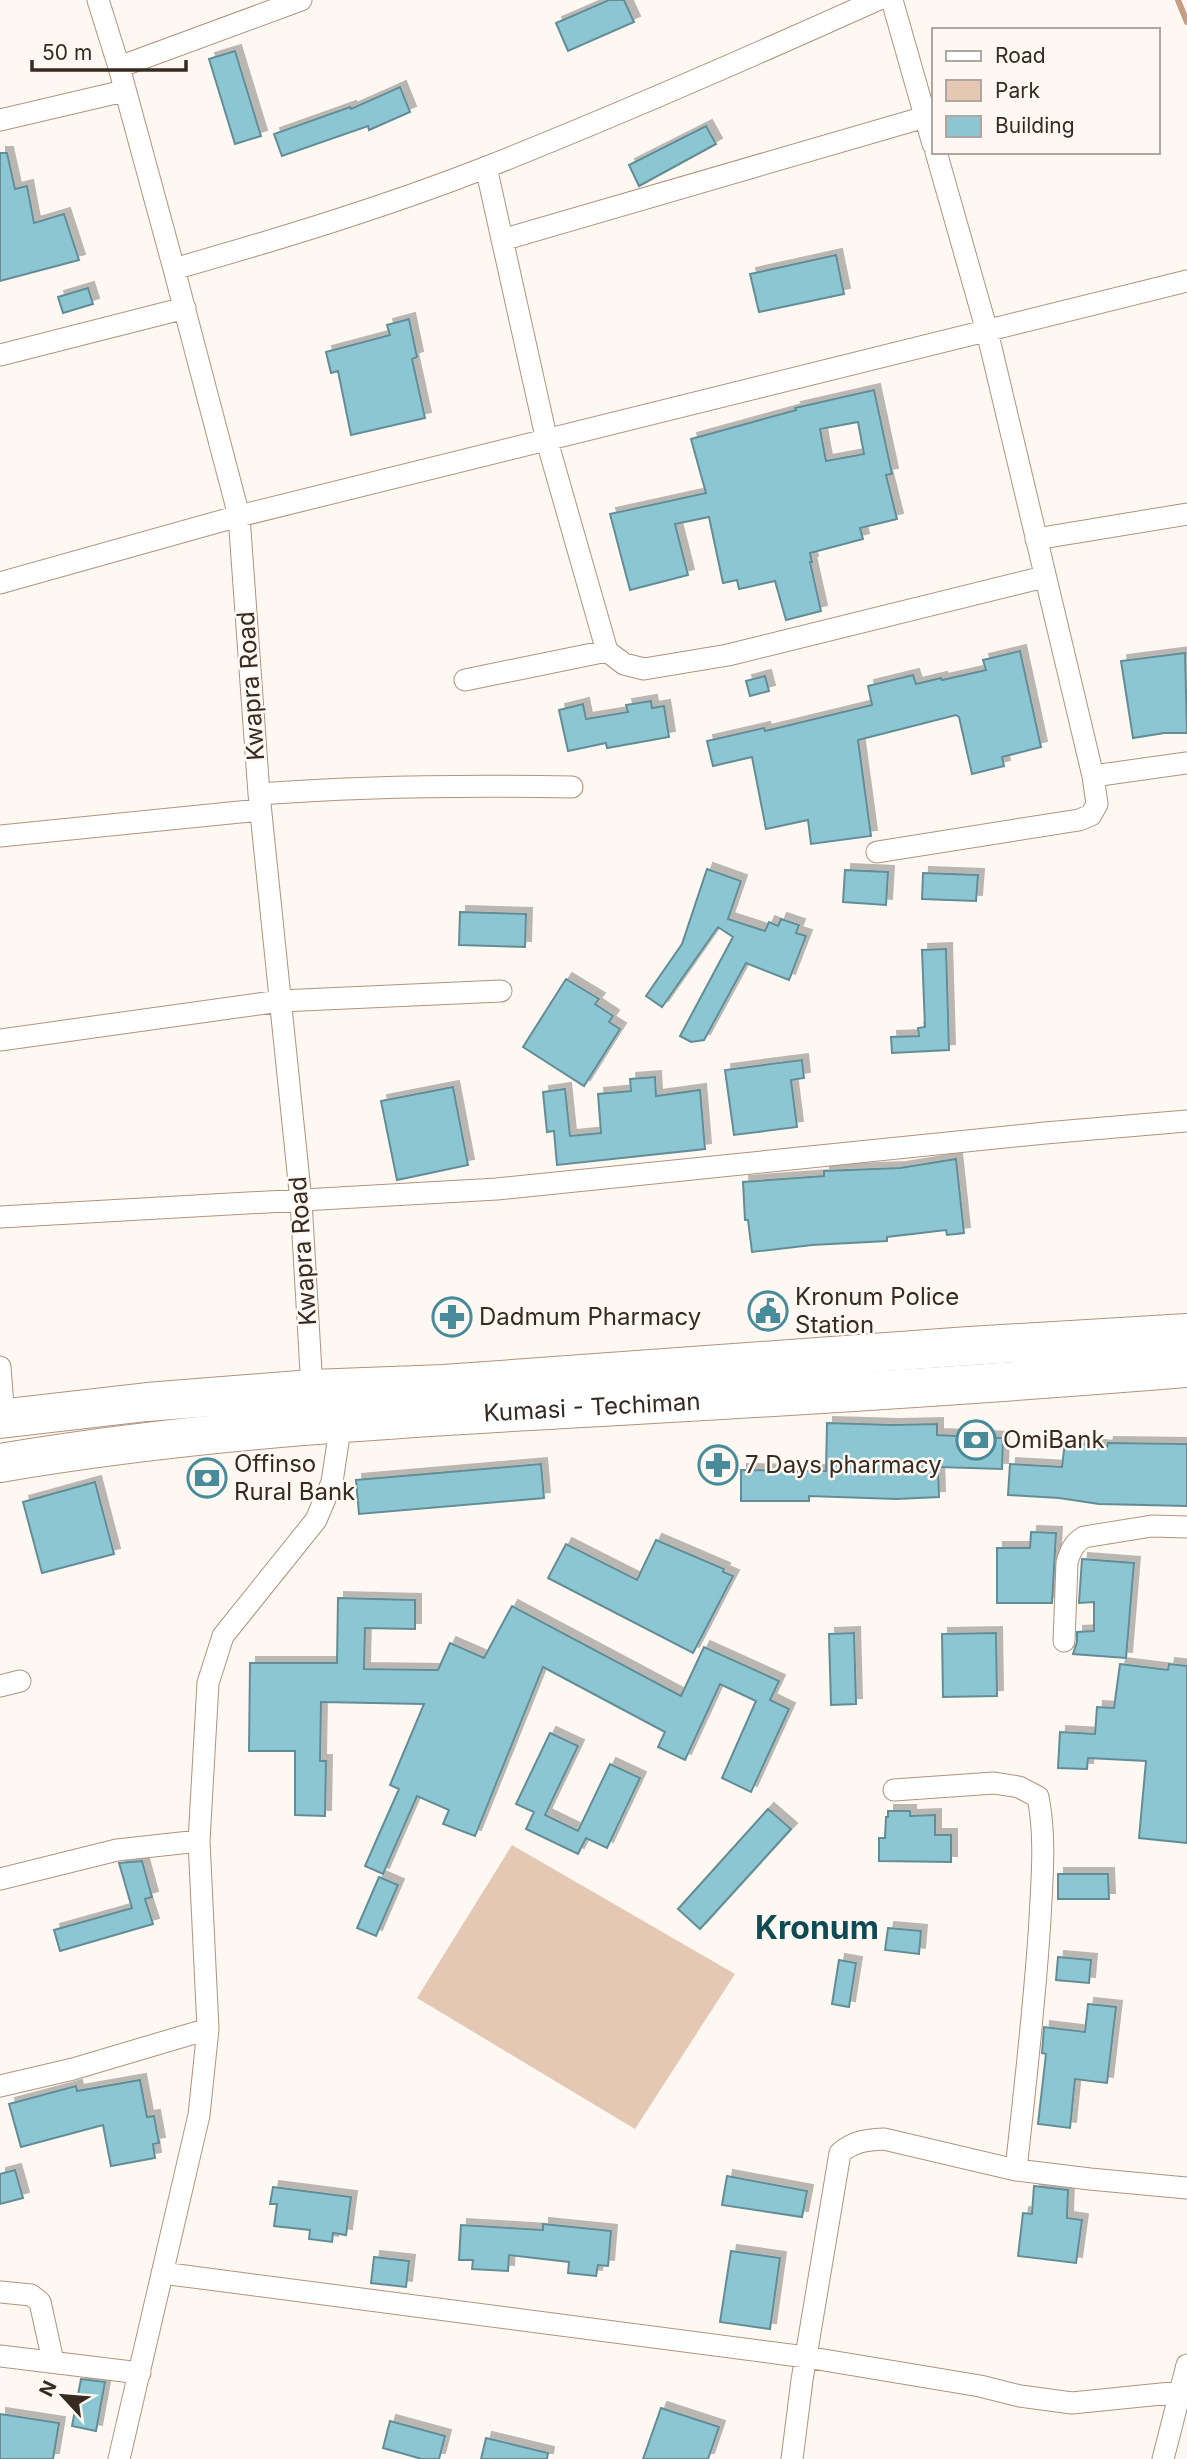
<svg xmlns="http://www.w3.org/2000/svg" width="1187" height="2459" font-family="Inter,sans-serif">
<defs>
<filter id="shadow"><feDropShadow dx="6" dy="-6" stdDeviation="0" flood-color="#0004"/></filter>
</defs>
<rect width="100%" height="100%" fill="#fef8f3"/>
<!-- green -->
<path fill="#e4c8b3" d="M 512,1845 L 735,1974 L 635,2129 L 417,1998 Z"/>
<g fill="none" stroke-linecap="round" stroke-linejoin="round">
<!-- stream -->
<path stroke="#c59d80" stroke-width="6" d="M 1178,0 L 1187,22"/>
</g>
<!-- building -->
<path fill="#8cc6d3" stroke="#648d96" stroke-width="2" fill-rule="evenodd" filter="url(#shadow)" d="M 609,0 L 624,0 L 634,22 L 568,51 L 556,23 Z
M 235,51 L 261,136 L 235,144 L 209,59 Z
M 400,87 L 410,112 L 369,130 L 368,126 L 282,156 L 274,134 L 350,107 L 351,109 Z
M 706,126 L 716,144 L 639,186 L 629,165 Z
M 0,153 L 7,153 L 15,189 L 27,186 L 34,223 L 64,214 L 79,260 L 0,281 Z
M 836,255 L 844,294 L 759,312 L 750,274 Z
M 88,288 L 93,304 L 63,313 L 58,297 Z
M 409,319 L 417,357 L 412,359 L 425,418 L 351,435 L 338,371 L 331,373 L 326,352 L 390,335 L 387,325 Z
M 874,390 L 892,474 L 886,475 L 897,519 L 860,528 L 863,539 L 810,553 L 812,562 L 810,562 L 821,611 L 786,620 L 775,581 L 739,589 L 737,580 L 723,583 L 709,517 L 675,524 L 688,575 L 630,590 L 610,514 L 706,493 L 691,439 L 796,410 L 795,408 ZM 858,422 L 864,454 L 826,461 L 820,429 Z
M 1020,651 L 1041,747 L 1002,757 L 1004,766 L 972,774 L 959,717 L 956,715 L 858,740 L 871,836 L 811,844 L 808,820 L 766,829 L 752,757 L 713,766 L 707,741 L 764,728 L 765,731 L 872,705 L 868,686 L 913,675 L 916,684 L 941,678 L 942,680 L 986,670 L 983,660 Z
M 1185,653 L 1187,733 L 1164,733 L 1133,738 L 1121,661 Z
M 765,676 L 769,691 L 750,696 L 746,681 Z
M 651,701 L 652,708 L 664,706 L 669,737 L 607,748 L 606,743 L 568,751 L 559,710 L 583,704 L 586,719 L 628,712 L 626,705 Z
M 707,869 L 741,881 L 728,919 L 765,931 L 769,922 L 778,926 L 781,919 L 799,925 L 796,933 L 806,936 L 789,980 L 746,963 L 704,1040 L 691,1042 L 680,1036 L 733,937 L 718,927 L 662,1007 L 646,996 L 682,944 Z
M 845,870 L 888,872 L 886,905 L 843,902 Z
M 923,873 L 978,875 L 976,901 L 922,899 Z
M 460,912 L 526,914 L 525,947 L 459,945 Z
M 946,949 L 949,1050 L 892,1053 L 891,1037 L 919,1036 L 918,1028 L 925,1027 L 922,950 Z
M 566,979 L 599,999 L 595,1004 L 613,1016 L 609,1022 L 620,1029 L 584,1086 L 523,1047 Z
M 802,1060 L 804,1078 L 791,1080 L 797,1127 L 734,1135 L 725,1070 Z
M 655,1077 L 656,1096 L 700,1090 L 705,1149 L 557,1165 L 554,1131 L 547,1132 L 543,1092 L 565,1089 L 570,1136 L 601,1133 L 598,1094 L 631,1091 L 630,1079 Z
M 453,1087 L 468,1165 L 397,1180 L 381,1101 Z
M 956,1159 L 964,1233 L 947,1235 L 946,1230 L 887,1237 L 887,1241 L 812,1245 L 752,1252 L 748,1220 L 745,1220 L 743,1182 L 824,1176 L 824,1171 L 900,1168 Z
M 827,1423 L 893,1425 L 937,1424 L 937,1435 L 1003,1438 L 1002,1469 L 938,1467 L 939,1497 L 896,1499 L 809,1496 L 809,1501 L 741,1501 L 741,1470 L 826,1471 Z
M 1065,1442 L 1107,1447 L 1108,1443 L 1187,1444 L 1187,1506 L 1099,1504 L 1059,1498 L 1008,1495 L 1010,1464 L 1062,1467 Z
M 541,1464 L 544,1498 L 359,1514 L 356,1480 Z
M 95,1482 L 114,1554 L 42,1573 L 23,1502 Z
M 1031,1532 L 1056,1533 L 1052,1603 L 997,1603 L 997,1548 L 1030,1548 Z
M 656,1540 L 724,1569 L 723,1572 L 733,1576 L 693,1653 L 548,1578 L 566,1544 L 637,1580 Z
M 1082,1559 L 1134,1563 L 1126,1658 L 1073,1654 L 1077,1642 L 1077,1632 L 1094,1631 L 1094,1602 L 1079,1603 Z
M 338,1598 L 415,1600 L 415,1629 L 365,1628 L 364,1669 L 438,1670 L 450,1643 L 484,1658 L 512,1606 L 681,1696 L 704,1647 L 779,1681 L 770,1700 L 789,1709 L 751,1792 L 722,1778 L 756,1701 L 720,1684 L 685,1760 L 658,1747 L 665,1732 L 543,1667 L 475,1836 L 443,1824 L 449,1810 L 417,1796 L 383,1874 L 365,1866 L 399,1789 L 390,1785 L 424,1704 L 321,1702 L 320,1761 L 326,1761 L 325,1816 L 295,1815 L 295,1751 L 249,1751 L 250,1663 L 337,1663 Z
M 854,1633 L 856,1704 L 831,1705 L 829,1634 Z
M 996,1633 L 997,1696 L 943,1697 L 942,1634 Z
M 1120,1664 L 1168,1670 L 1169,1664 L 1187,1666 L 1187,1843 L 1139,1838 L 1146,1761 L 1088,1758 L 1087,1769 L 1058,1768 L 1060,1732 L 1095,1734 L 1097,1707 L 1114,1708 Z
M 550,1733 L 578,1746 L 545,1815 L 578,1831 L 610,1764 L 640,1778 L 607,1848 L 586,1838 L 578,1854 L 526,1829 L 534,1812 L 516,1804 Z
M 768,1809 L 791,1829 L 700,1929 L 678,1909 Z
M 888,1811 L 910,1811 L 910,1816 L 935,1815 L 935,1835 L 951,1835 L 951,1862 L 879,1861 L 879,1838 L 885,1838 L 886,1817 L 888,1817 Z
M 142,1861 L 152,1897 L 145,1899 L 153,1924 L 60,1951 L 54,1930 L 132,1908 L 119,1863 Z
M 1058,1874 L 1108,1874 L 1109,1899 L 1058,1899 Z
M 379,1877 L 398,1885 L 376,1936 L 357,1928 Z
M 888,1928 L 921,1931 L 919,1954 L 885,1950 Z
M 1058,1957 L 1091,1960 L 1089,1983 L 1056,1980 Z
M 839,1960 L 856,1963 L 849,2007 L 832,2004 Z
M 1088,2004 L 1116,2007 L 1107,2083 L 1075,2079 L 1070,2128 L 1038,2124 L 1046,2054 L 1042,2053 L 1044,2027 L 1085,2032 Z
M 140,2080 L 147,2117 L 154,2116 L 159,2143 L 153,2144 L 155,2158 L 111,2166 L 103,2125 L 21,2147 L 9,2104 L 76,2086 L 77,2091 Z
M 15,2170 L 23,2198 L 0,2204 L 0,2174 Z
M 727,2176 L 807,2191 L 802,2217 L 722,2205 Z
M 1034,2186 L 1068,2190 L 1067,2218 L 1082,2220 L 1076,2263 L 1018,2256 L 1023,2213 L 1032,2214 Z
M 273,2187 L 351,2197 L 346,2235 L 333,2233 L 332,2242 L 309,2239 L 310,2230 L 274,2226 L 277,2204 L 270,2204 Z
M 543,2224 L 611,2231 L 608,2266 L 598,2265 L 596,2276 L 568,2273 L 569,2262 L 509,2255 L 508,2271 L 472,2269 L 473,2260 L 459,2260 L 461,2225 L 543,2230 Z
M 731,2251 L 780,2258 L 770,2329 L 720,2322 Z
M 374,2257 L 409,2261 L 406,2287 L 371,2283 Z
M 81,2379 L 105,2382 L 96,2431 L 72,2426 Z
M 661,2408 L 719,2427 L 708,2459 L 643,2459 Z
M 0,2414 L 59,2423 L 53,2459 L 0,2459 Z
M 390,2421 L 445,2436 L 439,2459 L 422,2459 L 383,2448 Z
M 486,2438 L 548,2453 L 547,2459 L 481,2459 Z"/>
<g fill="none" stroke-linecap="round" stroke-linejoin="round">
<!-- street casing -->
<g stroke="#b0937d" stroke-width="23">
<path id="street" d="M 98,0 L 119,67 L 174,269 L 239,516 L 259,794 L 301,1201 L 312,1389
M 892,0 L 933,144
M 119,67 L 301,0
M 0,120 L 124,91
M 486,167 L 547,441 L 607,651 L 624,664 L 644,669 L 728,655 L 1044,577
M 502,240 L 925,117
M 174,269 C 279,239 385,207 487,167 C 618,115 748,58 877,0
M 0,355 L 185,308
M 1036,539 L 1187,514
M 0,583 L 239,516 L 1187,281
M 465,680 L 607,651
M 1093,776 L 1187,763
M 259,794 C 363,786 467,785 572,787
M 0,836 L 260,810
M 877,852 L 1079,820 L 1091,815 L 1097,804 L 1093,776 L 987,331 L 936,152
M 0,1040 L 280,1001 L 501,991
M 0,1217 L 497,1189 L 1045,1133 L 1187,1121
M 0,1367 L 4,1419
M 1064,1641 L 1067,1563 C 1070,1551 1074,1543 1084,1537 L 1152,1526 L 1187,1527
M 0,1686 L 20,1681
M 894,1790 L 994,1783 L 1019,1787 L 1038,1797 C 1046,1837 1042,1878 1040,1919 C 1035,2003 1025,2086 1016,2170
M 0,1879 L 117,1850 L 199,1841
M 0,2086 L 73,2069 L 208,2029
M 162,2273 L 806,2357 L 980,2386 L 1020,2396 L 1072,2403 L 1181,2392
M 0,2292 L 31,2295 L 40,2302 L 53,2361
M 0,2356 L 140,2373
M 119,2459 L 199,2115 L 208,2029 L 199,1841 L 208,1683 L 223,1636 L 316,1520 L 332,1482 L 341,1422
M 792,2459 L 802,2380 L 840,2153 C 854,2141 866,2140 884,2139 L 1016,2170 L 1090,2179 L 1187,2188
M 1163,2459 L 1187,2365"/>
</g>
<!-- highway casing -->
<g stroke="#b0937d" stroke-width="40">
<g id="highway">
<path d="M 0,1419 L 147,1402 L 312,1389 L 444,1384 L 969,1346 L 1187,1333"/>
<path id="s1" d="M 0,1463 C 200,1429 399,1418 602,1407 C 797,1396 992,1384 1187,1368"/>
</g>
</g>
<!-- street -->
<use href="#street" stroke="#fff" stroke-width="21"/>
<!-- highway -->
<use href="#highway" stroke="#fff" stroke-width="38"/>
</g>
<!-- icons -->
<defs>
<g id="civic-ring" transform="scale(2.0125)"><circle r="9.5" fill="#fef8f3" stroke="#488b9a" stroke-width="1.5"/><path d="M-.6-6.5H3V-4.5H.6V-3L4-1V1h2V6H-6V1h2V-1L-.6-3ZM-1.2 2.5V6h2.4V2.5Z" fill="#488b9a"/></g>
<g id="pharmacy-ring" transform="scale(2.0125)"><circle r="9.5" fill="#fef8f3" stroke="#488b9a" stroke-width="1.5"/><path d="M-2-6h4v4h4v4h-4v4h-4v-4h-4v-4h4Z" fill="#488b9a"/></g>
<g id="bank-ring" transform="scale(2.0125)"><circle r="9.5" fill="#fef8f3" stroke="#488b9a" stroke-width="1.5"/><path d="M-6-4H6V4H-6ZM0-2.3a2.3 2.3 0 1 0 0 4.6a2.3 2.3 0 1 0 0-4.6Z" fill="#488b9a"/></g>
</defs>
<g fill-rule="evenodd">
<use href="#civic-ring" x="768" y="1311"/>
<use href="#pharmacy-ring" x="452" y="1317"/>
<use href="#bank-ring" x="976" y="1440"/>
<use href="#pharmacy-ring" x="718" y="1465"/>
<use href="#bank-ring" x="207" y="1478"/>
</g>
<g text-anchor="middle" stroke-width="5" stroke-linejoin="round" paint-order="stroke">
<!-- street labels -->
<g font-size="24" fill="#362a21" stroke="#fef8f3">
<text transform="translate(251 686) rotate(-94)" y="8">Kwapra Road</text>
<text transform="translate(303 1251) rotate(-94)" y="8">Kwapra Road</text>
<text dy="8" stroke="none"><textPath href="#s1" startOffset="595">Kumasi - Techiman</textPath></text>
</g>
<!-- poi labels -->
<g font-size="24" fill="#362a21" stroke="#fef8f3" text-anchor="start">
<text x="795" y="1305">Kronum Police<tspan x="795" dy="28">Station</tspan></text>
<text x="479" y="1325">Dadmum Pharmacy</text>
<text x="1003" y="1448">OmiBank</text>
<text x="234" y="1472">Offinso<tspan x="234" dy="28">Rural Bank</tspan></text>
<text x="745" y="1473">7 Days pharmacy</text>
</g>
<!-- district labels -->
<g font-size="32" font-weight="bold" fill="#0f4a55" stroke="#fef8f3">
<text x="817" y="1939">Kronum</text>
</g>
</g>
<!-- legend -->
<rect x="932" y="28" width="228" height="126" fill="#fef8f3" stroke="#aea69f" stroke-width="2"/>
<rect x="946" y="51" width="35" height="10" fill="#ffffff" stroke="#aea69f" stroke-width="2"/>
<text x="995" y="63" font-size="21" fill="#362a21">Road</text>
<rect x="946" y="80" width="35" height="21" fill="#e4c8b3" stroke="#aea69f" stroke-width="2"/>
<text x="995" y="98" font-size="21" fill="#362a21">Park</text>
<rect x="946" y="116" width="35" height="21" fill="#8cc6d3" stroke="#aea69f" stroke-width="2"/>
<text x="995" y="133" font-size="21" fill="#362a21">Building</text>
<!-- north arrow -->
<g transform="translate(63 2396) rotate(296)" stroke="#fef8f3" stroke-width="5" paint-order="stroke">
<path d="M0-5L12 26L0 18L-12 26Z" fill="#362a21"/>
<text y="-10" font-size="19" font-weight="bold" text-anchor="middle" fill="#362a21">N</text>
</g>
<!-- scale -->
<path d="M32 60v10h154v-10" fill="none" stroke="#362a21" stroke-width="3.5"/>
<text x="42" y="60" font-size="21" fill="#362a21" stroke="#fef8f3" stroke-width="5" paint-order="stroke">50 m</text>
</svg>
